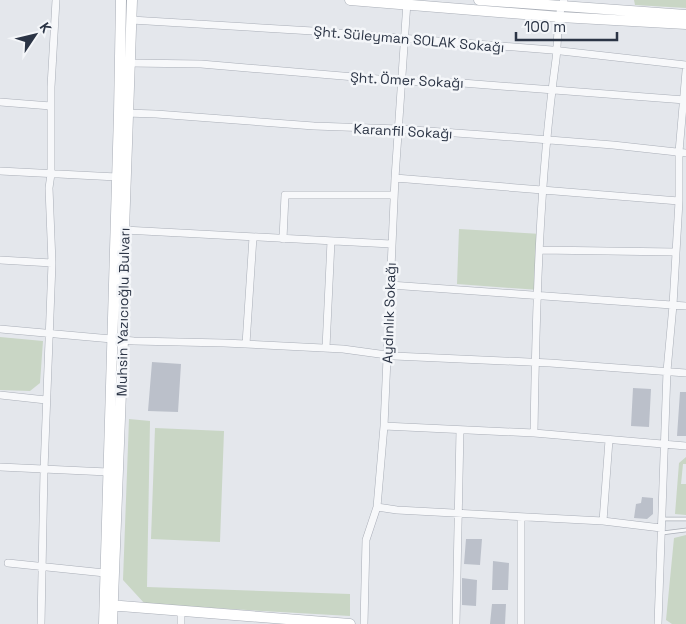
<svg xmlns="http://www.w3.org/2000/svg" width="686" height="624" font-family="'Space Grotesk',sans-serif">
<rect width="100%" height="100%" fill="#e4e7ec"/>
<!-- green -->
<path fill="#c9d6c5" d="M 634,0 L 686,0 L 686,8 L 635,5 Z
M 459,229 L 541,234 L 539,290 L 457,284 Z
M 0,337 L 43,341 L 40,383 L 30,391 L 0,390 Z
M 129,419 L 150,421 L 147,587 L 350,594 L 350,616 L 145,604 L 123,580 Z
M 155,428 L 224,431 L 220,542 L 151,539 Z
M 686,457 L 686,464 L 683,464 L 681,484 L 686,484 L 686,515 L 675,514 L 679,463 Z
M 686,535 L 686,624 L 672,624 L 666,620 L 674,538 Z"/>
<!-- building -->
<path fill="#bbc0ca" d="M 152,362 L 181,364 L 178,412 L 148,411 Z
M 633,388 L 651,389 L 649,427 L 631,426 Z
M 680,392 L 686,392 L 686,436 L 677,436 Z
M 642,497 L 653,498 L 653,514 L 647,519 L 634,518 L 636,504 L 641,503 Z
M 466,539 L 482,539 L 480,565 L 464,564 Z
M 493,561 L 509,563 L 508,590 L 492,590 Z
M 462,578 L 477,580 L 476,606 L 462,605 Z
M 492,604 L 506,604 L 505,624 L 490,624 Z"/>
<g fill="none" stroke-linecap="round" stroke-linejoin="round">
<!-- lane casing -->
<g stroke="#a9aeb7" stroke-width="4.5">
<path id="lane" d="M 662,519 L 686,519
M 662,533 L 686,530"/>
</g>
<!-- street casing -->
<g stroke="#a9aeb7" stroke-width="8">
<path id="street" d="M 131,20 L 313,31 L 552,50 L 686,65
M 130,63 L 201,64 L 402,81 L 462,83 L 685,100
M 0,102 L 51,106
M 125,113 L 156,114 L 314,126 L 399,129 L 484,135 L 613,145 L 686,153
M 0,171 L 117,177
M 395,178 L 679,201
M 124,230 L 391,244
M 283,239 L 285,195 L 394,195
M 540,250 L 675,252
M 0,260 L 52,263
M 390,285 L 686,306
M 0,329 L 134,341 L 224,343 L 343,349 L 394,356 L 550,363 L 686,373
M 246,344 L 253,237
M 326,348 L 331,241
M 0,395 L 46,400
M 384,426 L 534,433 L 686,446
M 534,433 C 536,309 539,183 556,59 C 558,44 557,12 564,0
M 0,467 L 108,472
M 377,507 L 397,510 L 603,521 L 661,528
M 603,521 L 609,440
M 8,563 L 105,573
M 41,624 L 44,470 L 52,263 L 49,188 L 51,174 L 51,87 L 56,0
M 181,624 L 181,611
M 364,624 L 366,540 L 377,507 L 384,426 L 395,178 L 407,2
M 456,624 L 460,430
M 521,624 L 521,517
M 658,624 L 667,371 L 673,305 L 679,201 L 679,152 L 686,71"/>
</g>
<!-- secondary casing -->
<g stroke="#a9aeb7" stroke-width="11">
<path id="secondary" d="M 350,0 L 560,17 L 686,24
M 479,0 L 686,15
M 108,605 L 350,624
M 104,624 L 119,114 L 121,0
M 112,624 L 123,340 L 124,230 L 132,0"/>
</g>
<!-- lane -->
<use href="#lane" stroke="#f7f8fa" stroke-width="3"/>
<!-- street -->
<use href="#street" stroke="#f7f8fa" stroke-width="7"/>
<!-- secondary -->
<use href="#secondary" stroke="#fff" stroke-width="10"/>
</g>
<g text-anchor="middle" stroke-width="5" stroke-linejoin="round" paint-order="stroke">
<!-- street labels -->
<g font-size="14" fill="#2b3445" stroke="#f4f6f9">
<text transform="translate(409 39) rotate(5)" y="5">Şht. Süleyman SOLAK Sokağı</text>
<text transform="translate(407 80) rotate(3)" y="5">Şht. Ömer Sokağı</text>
<text transform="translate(403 131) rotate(3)" y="5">Karanfil Sokağı</text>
<text transform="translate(123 312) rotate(-89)" y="5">Muhsin Yazıcıoğlu Bulvarı</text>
<text transform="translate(389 313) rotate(-88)" y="5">Aydınlık Sokağı</text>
</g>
</g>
<!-- north arrow -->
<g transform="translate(35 35) rotate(55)" stroke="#f4f6f9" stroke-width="4" paint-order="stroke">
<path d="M0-4L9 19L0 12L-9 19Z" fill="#2b3445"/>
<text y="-8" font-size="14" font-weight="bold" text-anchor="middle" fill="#2b3445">K</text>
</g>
<!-- scale -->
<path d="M516 32v8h101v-8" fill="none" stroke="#2b3445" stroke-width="2.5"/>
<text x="524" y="32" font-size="15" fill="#2b3445" stroke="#f4f6f9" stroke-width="4" paint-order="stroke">100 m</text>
</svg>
